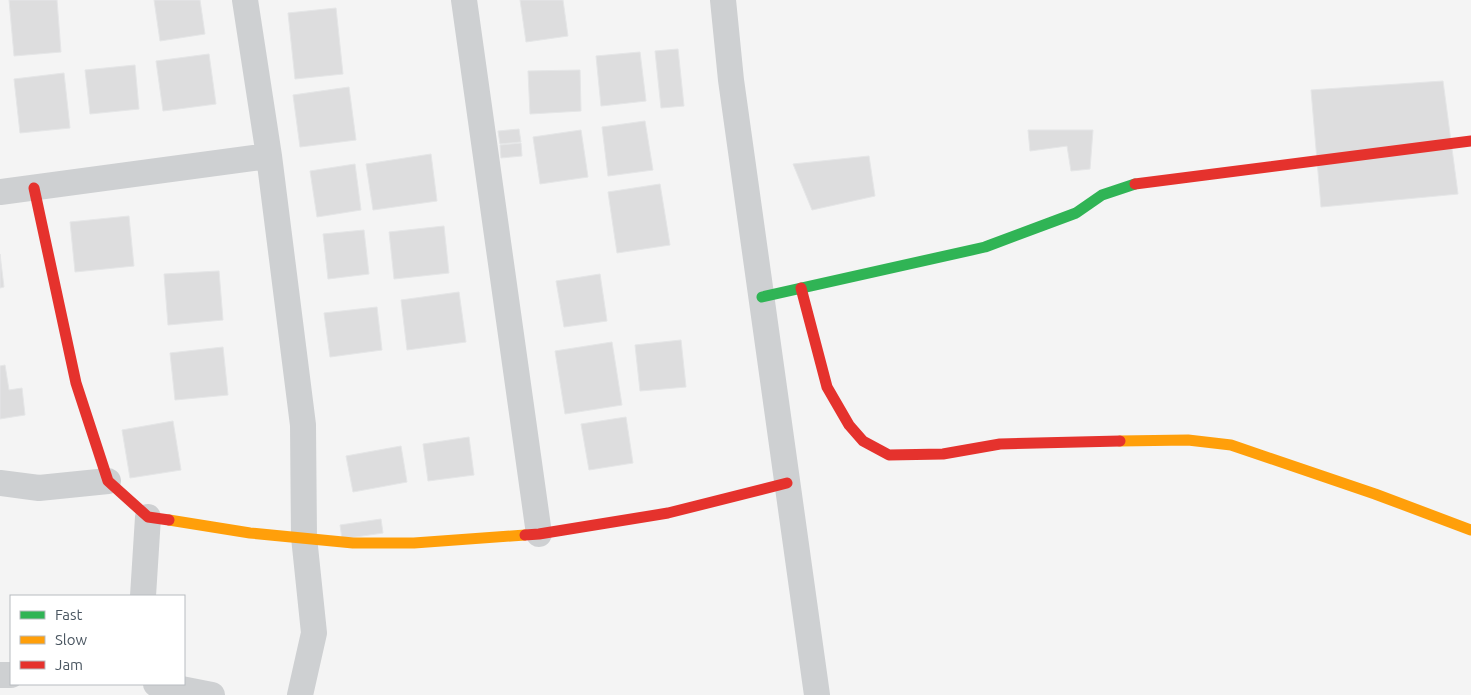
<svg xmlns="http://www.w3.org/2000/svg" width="1471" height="695" font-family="Ubuntu,sans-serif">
<rect width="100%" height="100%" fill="#f4f4f4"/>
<!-- building -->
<path fill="#ddddde" stroke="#e5e6e7" d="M 9,0 L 57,0 L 61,52 L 14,56 Z
M 154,0 L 200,0 L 205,34 L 160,41 Z
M 520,0 L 563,0 L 568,36 L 526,42 Z
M 336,8 L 343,74 L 295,79 L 288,13 Z
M 678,49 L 684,106 L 661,108 L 655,51 Z
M 640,52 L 646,101 L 601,106 L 596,56 Z
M 209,54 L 216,104 L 163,111 L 156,61 Z
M 135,65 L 139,109 L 90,114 L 85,70 Z
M 580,70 L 581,111 L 530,114 L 528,71 Z
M 64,73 L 70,128 L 20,133 L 14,79 Z
M 1443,81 L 1458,194 L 1321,207 L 1311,90 Z
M 349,87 L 356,140 L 300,147 L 293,95 Z
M 645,121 L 653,170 L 608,176 L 602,127 Z
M 519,129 L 521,142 L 500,144 L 498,131 Z
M 581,130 L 588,177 L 540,184 L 533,137 Z
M 1028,130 L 1093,130 L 1090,169 L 1071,171 L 1067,146 L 1030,151 Z
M 521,143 L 522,156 L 501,158 L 500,145 Z
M 431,154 L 437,201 L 373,210 L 366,164 Z
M 869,156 L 875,196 L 812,210 L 793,164 Z
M 355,164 L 361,210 L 317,217 L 310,171 Z
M 660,184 L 670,245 L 617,253 L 608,192 Z
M 129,216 L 134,266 L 75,272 L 70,222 Z
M 444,226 L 449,273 L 394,279 L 389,232 Z
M 364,230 L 369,274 L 328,279 L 323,234 Z
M 0,254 L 4,287 L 0,288 Z
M 219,271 L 223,320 L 168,325 L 164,274 Z
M 600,274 L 607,321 L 564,327 L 556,281 Z
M 459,292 L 466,342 L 407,350 L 401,300 Z
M 377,307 L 382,350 L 330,357 L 324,313 Z
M 681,340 L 686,387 L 640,391 L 635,345 Z
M 612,342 L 622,405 L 565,414 L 555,351 Z
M 223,347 L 228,395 L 175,400 L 170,353 Z
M 5,365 L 9,390 L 22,388 L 25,415 L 0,419 L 0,366 Z
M 626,417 L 633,463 L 589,470 L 581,424 Z
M 173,421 L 181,470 L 130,478 L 122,430 Z
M 469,437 L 474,475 L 428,481 L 423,444 Z
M 401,446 L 407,482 L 353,492 L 346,456 Z
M 381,519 L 383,533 L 342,539 L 340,525 Z"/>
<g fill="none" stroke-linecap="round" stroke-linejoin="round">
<!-- street -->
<path stroke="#ced0d2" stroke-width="26" d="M 245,0 L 269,156 L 303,425 L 304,537 L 314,633 L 300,695
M 464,0 L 539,534
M 723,0 L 731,80 L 817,695
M 0,192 L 269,156
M 0,483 L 39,488 L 108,481
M 143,596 L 148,517
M 0,675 L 11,675
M 156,684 L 212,695"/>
<!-- fast -->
<path stroke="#30b455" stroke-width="11" d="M 762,297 L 985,247 L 1076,213 L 1102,195 L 1135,184"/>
<!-- slow -->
<path stroke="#ff9f0a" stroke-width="11" d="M 1120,441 L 1188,440 L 1231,445 L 1375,494 L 1471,530
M 169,520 L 250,533 L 353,543 L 414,543 L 525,535"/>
<!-- jam -->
<path stroke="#e5322d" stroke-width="11" d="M 1135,184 L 1471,141
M 34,188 L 76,383 L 108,481 L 148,517 L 169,520
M 801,288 L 827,387 L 849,425 L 863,441 L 889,455 L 943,454 L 1000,444 L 1120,441
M 525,535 L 539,534 L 668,513 L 787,483"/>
</g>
<!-- legend -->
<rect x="10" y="595" width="175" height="90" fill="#ffffff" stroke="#b7bbc0"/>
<rect x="20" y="611" width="25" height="8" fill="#30b455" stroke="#b7bbc0"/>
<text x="55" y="620" font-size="15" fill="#4a5661">Fast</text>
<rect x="20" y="636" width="25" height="8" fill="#ff9f0a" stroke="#b7bbc0"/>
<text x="55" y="645" font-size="15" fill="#4a5661">Slow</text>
<rect x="20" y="661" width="25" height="8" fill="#e5322d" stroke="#b7bbc0"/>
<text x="55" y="670" font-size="15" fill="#4a5661">Jam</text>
</svg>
